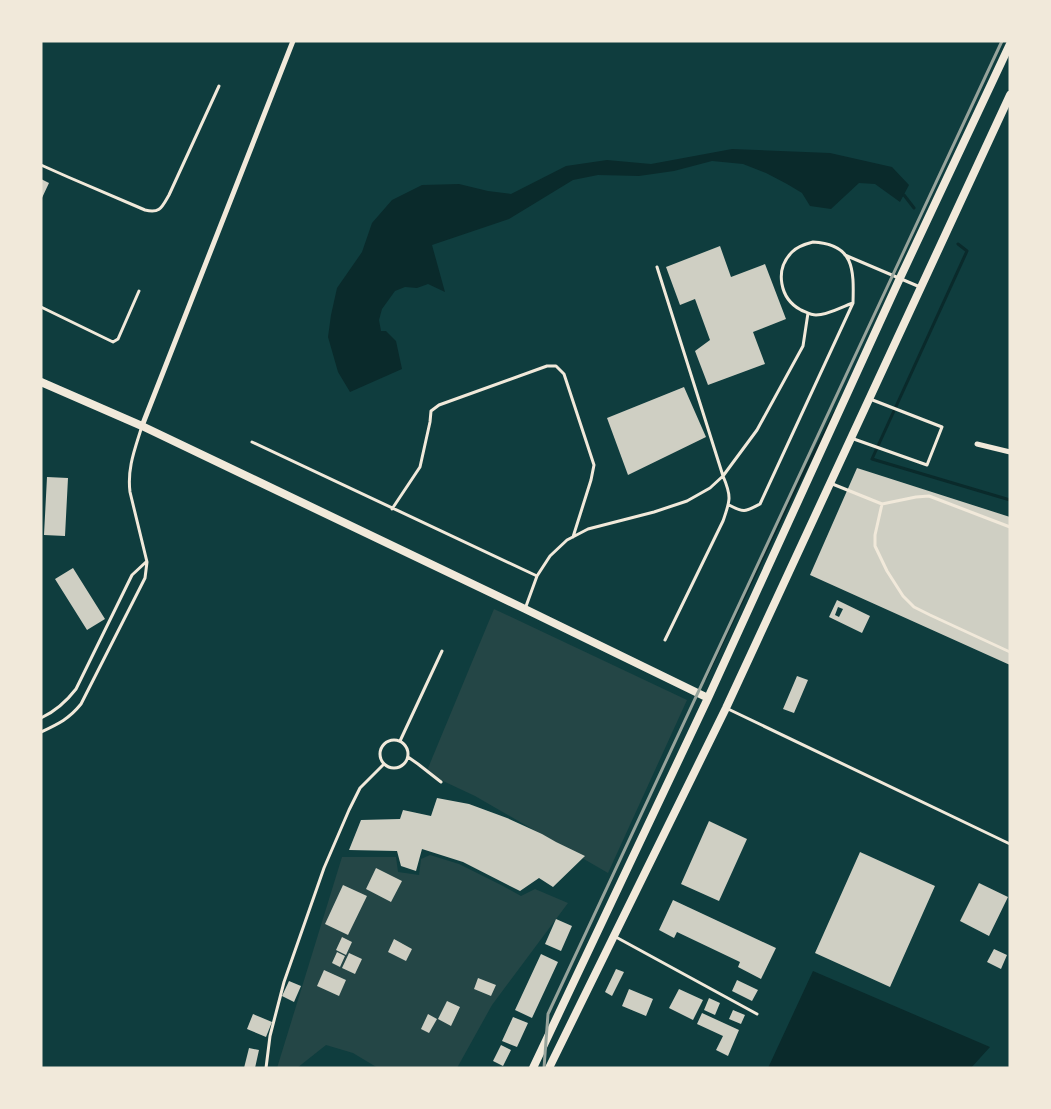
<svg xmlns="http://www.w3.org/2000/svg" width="1051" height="1109" font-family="Signika,sans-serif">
<rect width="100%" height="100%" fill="#0f3d3e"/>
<!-- green -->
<path fill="#244646" d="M 494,609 L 687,700 L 608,873 L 475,796 L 426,773 Z
M 430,855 L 459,864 L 503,886 L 521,896 L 535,889 L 568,903 L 492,1005 L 457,1068 L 378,1068 L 353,1053 L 326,1045 L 297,1068 L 277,1068 L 342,857 L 396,857 L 398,872 L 419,875 L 421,859 Z"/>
<!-- water -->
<path fill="#0a2a2b" d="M 732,149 L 830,153 L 892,167 L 909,185 L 900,202 L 875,184 L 859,183 L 831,209 L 810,206 L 802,193 L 787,184 L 766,173 L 743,164 L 712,161 L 674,171 L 639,176 L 598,175 L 573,180 L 509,219 L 432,245 L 445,292 L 428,284 L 417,288 L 405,287 L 395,291 L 382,309 L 379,320 L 381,331 L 386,331 L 396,341 L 402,369 L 350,392 L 338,372 L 328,337 L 331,315 L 337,288 L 362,252 L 372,223 L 392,200 L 422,185 L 459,184 L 488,191 L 511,194 L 566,166 L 607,160 L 651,164 Z
M 813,971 L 990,1047 L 971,1068 L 768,1068 Z"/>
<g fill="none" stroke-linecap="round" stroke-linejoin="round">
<!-- stream -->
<path stroke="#0a2a2b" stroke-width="3" d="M 904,195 L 914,208
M 958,244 L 967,251 L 872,459 L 1010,500
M 705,679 L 792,496 L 835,412"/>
</g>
<!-- building -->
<path fill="#cfcfc3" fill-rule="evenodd" d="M 41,179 L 49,183 L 41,200 Z
M 720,246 L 731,277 L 765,264 L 786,319 L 753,332 L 765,364 L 708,385 L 695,351 L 710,340 L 695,299 L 680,305 L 666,267 Z
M 684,387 L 706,437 L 628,475 L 607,418 Z
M 857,468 L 1010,517 L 1010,665 L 810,575 Z
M 47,477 L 68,478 L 65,536 L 44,535 Z
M 73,568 L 105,619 L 87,630 L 55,579 Z
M 837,600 L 870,616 L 862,633 L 829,617 ZM 838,607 L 843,609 L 839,617 L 835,615 Z
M 797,676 L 808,680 L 794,713 L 783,709 Z
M 437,798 L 469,804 L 507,818 L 542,834 L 556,842 L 585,856 L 553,887 L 539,878 L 520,891 L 463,862 L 422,849 L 416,871 L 401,866 L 397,851 L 349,850 L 361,820 L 400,819 L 403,810 L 431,816 Z
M 709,821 L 747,839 L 719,901 L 681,884 Z
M 860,852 L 935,886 L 890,987 L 815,953 Z
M 376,868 L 402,881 L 391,902 L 366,889 Z
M 979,883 L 1008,897 L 989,936 L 960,921 Z
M 343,885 L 367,896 L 348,935 L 325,924 Z
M 673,900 L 776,948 L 761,979 L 738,967 L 740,962 L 677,932 L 674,938 L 659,930 Z
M 556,919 L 572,926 L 561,951 L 545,944 Z
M 342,937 L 352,942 L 346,955 L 336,950 Z
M 394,939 L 412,949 L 406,961 L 388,952 Z
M 994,949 L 1007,955 L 1001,969 L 987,962 Z
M 337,952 L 345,956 L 340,967 L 332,963 Z
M 349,953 L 362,959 L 355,974 L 342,968 Z
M 541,954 L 558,962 L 532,1018 L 515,1010 Z
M 616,969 L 624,972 L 612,996 L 605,992 Z
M 324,970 L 346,980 L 339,996 L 317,986 Z
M 478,978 L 496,985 L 491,996 L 474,989 Z
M 737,980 L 758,990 L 752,1001 L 732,991 Z
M 289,981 L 301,986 L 294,1002 L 282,996 Z
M 629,989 L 653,999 L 646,1016 L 622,1006 Z
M 679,989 L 703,1000 L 693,1020 L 669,1008 Z
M 709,998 L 720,1003 L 715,1015 L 704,1010 Z
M 447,1001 L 460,1007 L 451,1026 L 438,1019 Z
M 733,1010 L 745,1015 L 741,1024 L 729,1019 Z
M 702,1013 L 739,1030 L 728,1056 L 716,1050 L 723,1036 L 697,1024 Z
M 253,1014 L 272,1022 L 266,1037 L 247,1029 Z
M 428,1014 L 437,1019 L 429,1033 L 421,1029 Z
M 513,1017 L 528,1023 L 517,1047 L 502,1041 Z
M 501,1045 L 511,1050 L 503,1066 L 493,1061 Z
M 249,1048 L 259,1050 L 255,1068 L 244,1068 Z"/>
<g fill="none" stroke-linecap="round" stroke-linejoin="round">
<!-- service -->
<path stroke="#f1e9da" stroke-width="3" d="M 41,165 L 68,177 L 145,210 C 160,214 162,207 169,195 L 219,86
M 813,242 C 854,244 854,269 853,303 C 841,307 829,315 816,315 C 811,315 806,312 801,310 C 780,299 774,270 792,252 C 798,246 805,244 813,242 Z
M 845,255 L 920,287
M 657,267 L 723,476 C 732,497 730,501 723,521 L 665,640
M 41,307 L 113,342 L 118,339 L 139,291
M 851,438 L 927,465 L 942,427 L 870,399
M 252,442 L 537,576
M 830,483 L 882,504 L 916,497 L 929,496 L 1010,527
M 882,504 L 875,535 L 875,546 L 887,571 L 903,596 L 914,607 L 930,615 L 1010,652
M 729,505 C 744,513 745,512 760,504 L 853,303
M 392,509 L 420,467 L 430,422 L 431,411 L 439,405 L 547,366 L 556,366 L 564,374 L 594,465 L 591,480 L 573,537
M 525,609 L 537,576 L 550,556 L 567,540 L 588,529 L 654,512 L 687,501 L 710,488 L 723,476 L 757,430 L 803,346 L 808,313
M 726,708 L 1010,844
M 41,718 C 56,711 66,702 76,689 L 132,575 L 146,562
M 41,732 C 58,724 69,719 81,704 L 145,578 L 147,562 L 130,492 C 127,468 135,449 142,426
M380 754a14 14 0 1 1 28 0a14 14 0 1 1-28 0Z
M 400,741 L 442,651
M 408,757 L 418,764 L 441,782
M 614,936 L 757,1014
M 266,1068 L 270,1036 L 284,982 L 324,868 L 349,810 L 360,788 L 384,764"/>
<!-- minor -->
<path stroke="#f1e9da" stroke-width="5" d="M 142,426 L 293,41
M 977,444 L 1010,452"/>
<!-- tertiary -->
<path stroke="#f1e9da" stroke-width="8" d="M 41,382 L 142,426 L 525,609 L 708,698
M 533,1068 L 708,698 L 900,278 L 1010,44
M 549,1068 L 726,708 L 1010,95"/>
<!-- rail -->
<path stroke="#97a49c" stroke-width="3" d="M 544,1068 L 548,1014 L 1002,41"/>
</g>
<!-- border -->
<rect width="1051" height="1109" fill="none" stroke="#f1e9da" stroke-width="85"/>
</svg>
